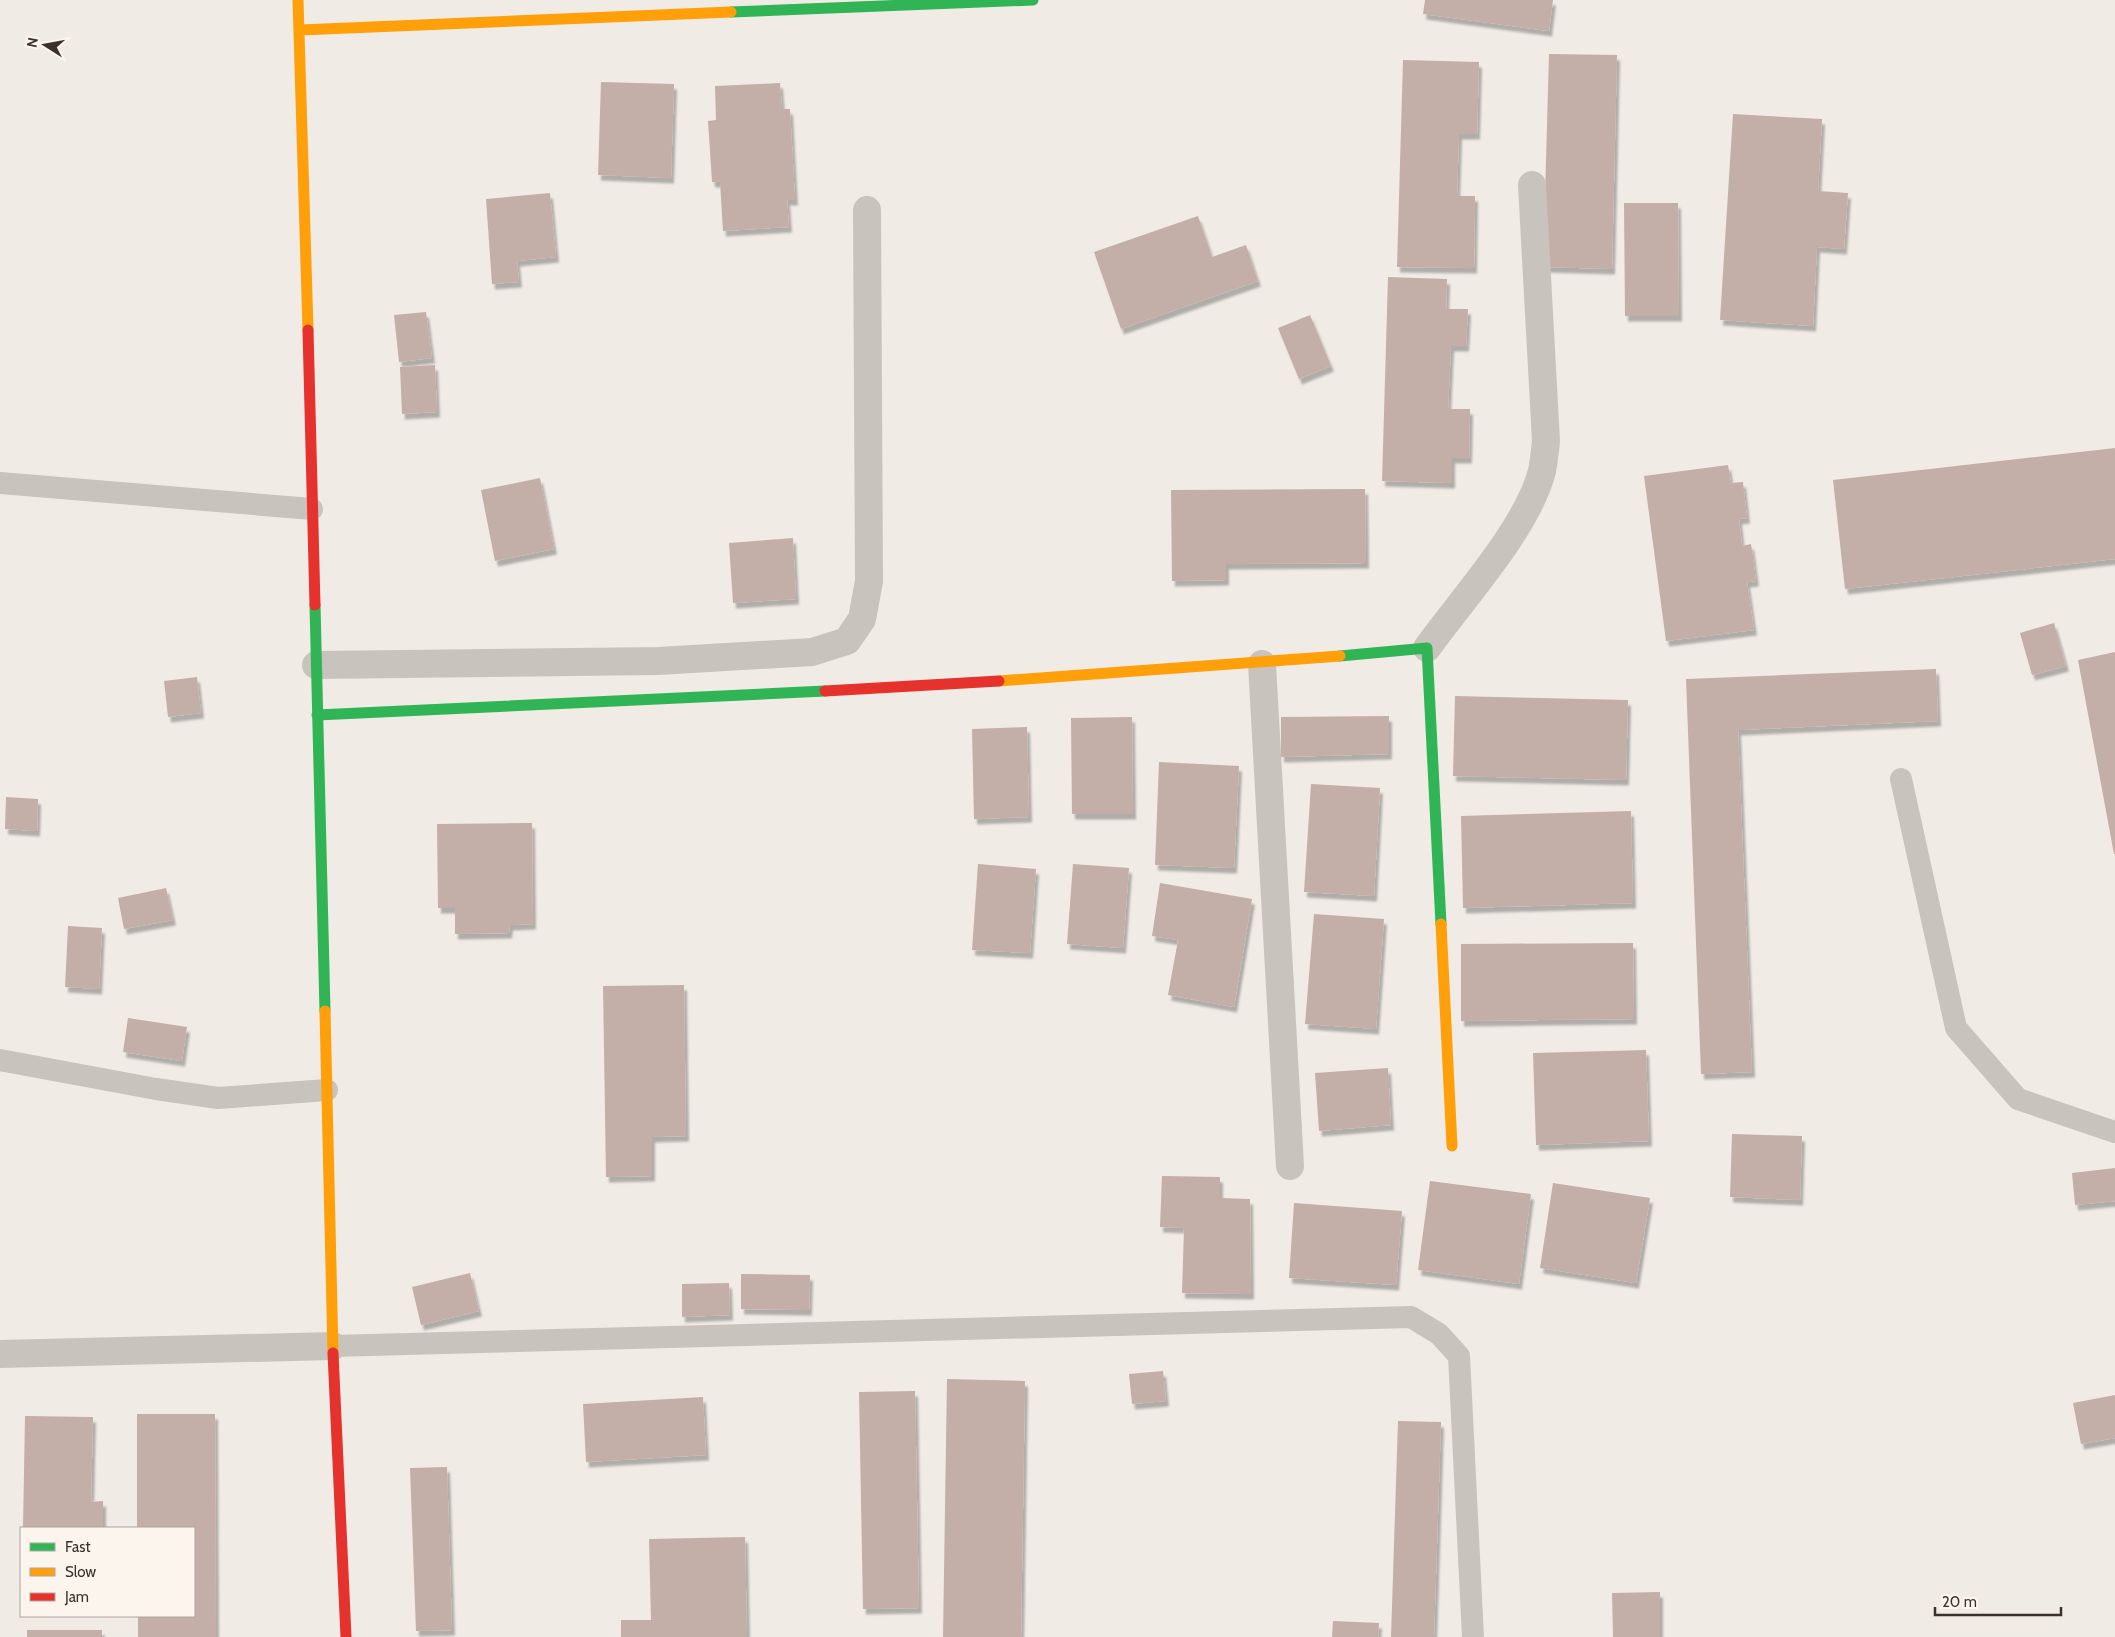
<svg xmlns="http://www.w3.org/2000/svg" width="2115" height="1637" font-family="Cabin,sans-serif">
<defs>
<filter id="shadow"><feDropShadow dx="3" dy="5.5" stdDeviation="1" flood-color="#0004"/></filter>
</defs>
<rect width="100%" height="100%" fill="#f0ebe5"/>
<!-- building -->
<path fill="#c3afa7" filter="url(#shadow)" d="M 1425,0 L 1553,0 L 1549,31 L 1423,14 Z
M 1549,54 L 1617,55 L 1612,269 L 1543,267 Z
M 1403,60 L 1479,62 L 1477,134 L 1459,134 L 1457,196 L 1475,196 L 1474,268 L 1397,267 Z
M 601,82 L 674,84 L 671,178 L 598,175 Z
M 780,83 L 782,109 L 790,109 L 795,200 L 787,200 L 789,227 L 723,231 L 720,182 L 712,182 L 708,121 L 716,120 L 715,86 Z
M 1733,114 L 1822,119 L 1818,191 L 1848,193 L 1844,249 L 1817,247 L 1813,326 L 1720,320 Z
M 550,193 L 556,257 L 517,261 L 519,282 L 492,284 L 486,199 Z
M 1624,203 L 1678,203 L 1679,316 L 1625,316 Z
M 1198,216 L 1212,257 L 1246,245 L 1258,281 L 1121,329 L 1094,252 Z
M 1388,277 L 1447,279 L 1446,309 L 1468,309 L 1466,346 L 1451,346 L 1448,409 L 1470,409 L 1469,458 L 1452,458 L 1452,483 L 1382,481 Z
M 426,312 L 432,358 L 399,362 L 394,315 Z
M 1310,315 L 1331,366 L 1299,379 L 1278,328 Z
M 435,365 L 437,412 L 402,414 L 400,367 Z
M 2115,448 L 2115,559 L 1845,589 L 1833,480 Z
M 1728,465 L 1731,483 L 1743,482 L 1747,518 L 1739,519 L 1742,546 L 1751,544 L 1756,581 L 1747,582 L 1754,630 L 1666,641 L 1644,476 Z
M 540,478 L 554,549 L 495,561 L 481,490 Z
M 1365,489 L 1366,563 L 1226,564 L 1226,580 L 1172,581 L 1171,490 Z
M 793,538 L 796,599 L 733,603 L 729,543 Z
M 2054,623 L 2066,666 L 2032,675 L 2020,633 Z
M 2115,652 L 2115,854 L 2114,854 L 2078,660 Z
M 1936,669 L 1938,721 L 1738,730 L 1752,1072 L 1701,1074 L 1686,679 Z
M 197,677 L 201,713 L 168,717 L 164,681 Z
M 1455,696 L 1628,700 L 1626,780 L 1453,776 Z
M 1389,716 L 1389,754 L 1281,757 L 1281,717 Z
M 1132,717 L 1133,814 L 1072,814 L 1071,718 Z
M 1027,727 L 1029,817 L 974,819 L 972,729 Z
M 1159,762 L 1239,766 L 1234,868 L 1155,865 Z
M 1311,784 L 1380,788 L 1374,896 L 1304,892 Z
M 6,797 L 38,799 L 37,831 L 5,829 Z
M 1631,811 L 1633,903 L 1463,908 L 1461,816 Z
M 532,823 L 533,924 L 510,925 L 509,933 L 455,934 L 455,908 L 438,908 L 437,824 Z
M 978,864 L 1036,869 L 1030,953 L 972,950 Z
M 1073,864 L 1129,868 L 1123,948 L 1067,944 Z
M 1160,883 L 1252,899 L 1234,1007 L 1168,995 L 1178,940 L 1152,936 Z
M 166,888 L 173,920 L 124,929 L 118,898 Z
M 1314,914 L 1384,919 L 1376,1029 L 1305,1024 Z
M 68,926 L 102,928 L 99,989 L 65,987 Z
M 1633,943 L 1634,1019 L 1461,1021 L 1461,944 Z
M 684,985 L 686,1136 L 652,1137 L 652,1176 L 606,1177 L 603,986 Z
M 128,1018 L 187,1027 L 182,1061 L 123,1052 Z
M 1646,1050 L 1649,1141 L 1536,1145 L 1533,1053 Z
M 1388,1068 L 1391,1125 L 1319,1131 L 1315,1073 Z
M 1732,1134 L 1802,1136 L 1800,1200 L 1730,1197 Z
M 2115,1168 L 2115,1201 L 2075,1205 L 2072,1173 Z
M 1162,1176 L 1220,1177 L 1220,1198 L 1250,1199 L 1251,1294 L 1182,1293 L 1184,1228 L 1160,1227 Z
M 1430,1181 L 1531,1194 L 1519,1284 L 1418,1270 Z
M 1553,1183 L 1650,1198 L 1636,1283 L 1540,1268 Z
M 1294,1203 L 1402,1211 L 1396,1285 L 1289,1278 Z
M 470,1273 L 479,1311 L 421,1325 L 412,1287 Z
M 741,1274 L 810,1275 L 809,1310 L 741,1309 Z
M 729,1283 L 730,1315 L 682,1317 L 682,1284 Z
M 1163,1371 L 1166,1401 L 1132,1404 L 1129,1374 Z
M 947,1379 L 1025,1381 L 1021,1637 L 943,1637 Z
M 915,1391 L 919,1608 L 863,1609 L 859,1392 Z
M 2115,1395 L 2115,1438 L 2081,1444 L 2073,1403 Z
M 703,1397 L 706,1455 L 586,1462 L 583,1404 Z
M 137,1414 L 215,1414 L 216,1637 L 138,1637 L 138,1616 L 194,1616 L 194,1528 L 137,1528 Z
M 25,1416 L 93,1417 L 91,1502 L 103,1501 L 103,1528 L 23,1528 Z
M 1398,1421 L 1441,1422 L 1434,1637 L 1391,1637 Z
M 447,1467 L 452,1630 L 416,1631 L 410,1468 Z
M 745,1537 L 747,1637 L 621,1637 L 621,1620 L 651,1620 L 649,1539 Z
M 1660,1592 L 1660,1637 L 1613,1637 L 1612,1593 Z
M 1333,1621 L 1379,1623 L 1378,1637 L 1332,1637 Z
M 27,1630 L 102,1630 L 102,1637 L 27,1637 Z"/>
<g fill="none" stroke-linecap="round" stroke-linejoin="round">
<!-- lane -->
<path stroke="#c9c3be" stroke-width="22" d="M 0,483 L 312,509
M 1901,779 L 1956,1028 L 2018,1099 L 2115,1132
M 0,1060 L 156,1089 L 218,1098 L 327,1090
M 333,1346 L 1411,1317 L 1439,1334 L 1459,1356 L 1473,1637"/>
<!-- street -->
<path stroke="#c9c3be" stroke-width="28" d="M 1427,648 C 1462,599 1527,529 1542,471 C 1544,461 1545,450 1546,441 L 1532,185
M 1262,664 L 1290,1166
M 316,665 L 658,661 L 812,652 L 847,641 L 862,619 L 869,581 L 867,210
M 0,1354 L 333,1346"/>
<!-- fast -->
<path stroke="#30b455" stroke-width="11" d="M 731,12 L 1033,0
M 315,605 L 325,1011
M 1340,656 L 1427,648 L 1441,924
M 317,715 L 825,691"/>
<!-- slow -->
<path stroke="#ff9f0a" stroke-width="11" d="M 298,0 L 308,330
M 300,30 L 731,12
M 999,681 L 1340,656
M 1441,924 L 1452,1146
M 325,1011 L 333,1353"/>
<!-- jam -->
<path stroke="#e5322d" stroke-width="11" d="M 308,330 L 315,605
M 825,691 L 999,681
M 333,1353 L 346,1637"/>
</g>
<!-- legend -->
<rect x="20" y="1527" width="175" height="90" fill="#fbf5ee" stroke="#aea6a0"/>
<rect x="30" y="1543" width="25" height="8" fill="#30b455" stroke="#aea6a0"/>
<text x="65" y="1552" font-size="15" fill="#3b302b">Fast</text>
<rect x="30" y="1568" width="25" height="8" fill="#ff9f0a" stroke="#aea6a0"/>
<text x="65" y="1577" font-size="15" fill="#3b302b">Slow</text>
<rect x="30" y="1593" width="25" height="8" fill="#e5322d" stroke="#aea6a0"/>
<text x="65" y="1602" font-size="15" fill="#3b302b">Jam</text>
<!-- north arrow -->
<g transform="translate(45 45) rotate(281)" stroke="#fbf5ee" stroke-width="4" paint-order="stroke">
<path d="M0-4L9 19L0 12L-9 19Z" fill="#3b302b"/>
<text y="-8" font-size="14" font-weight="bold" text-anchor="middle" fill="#3b302b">N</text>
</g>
<!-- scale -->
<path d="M1935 1607v8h126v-8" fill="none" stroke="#3b302b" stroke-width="2.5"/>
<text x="1942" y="1607" font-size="15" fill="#3b302b" stroke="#fbf5ee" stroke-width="4" paint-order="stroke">20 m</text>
</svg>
